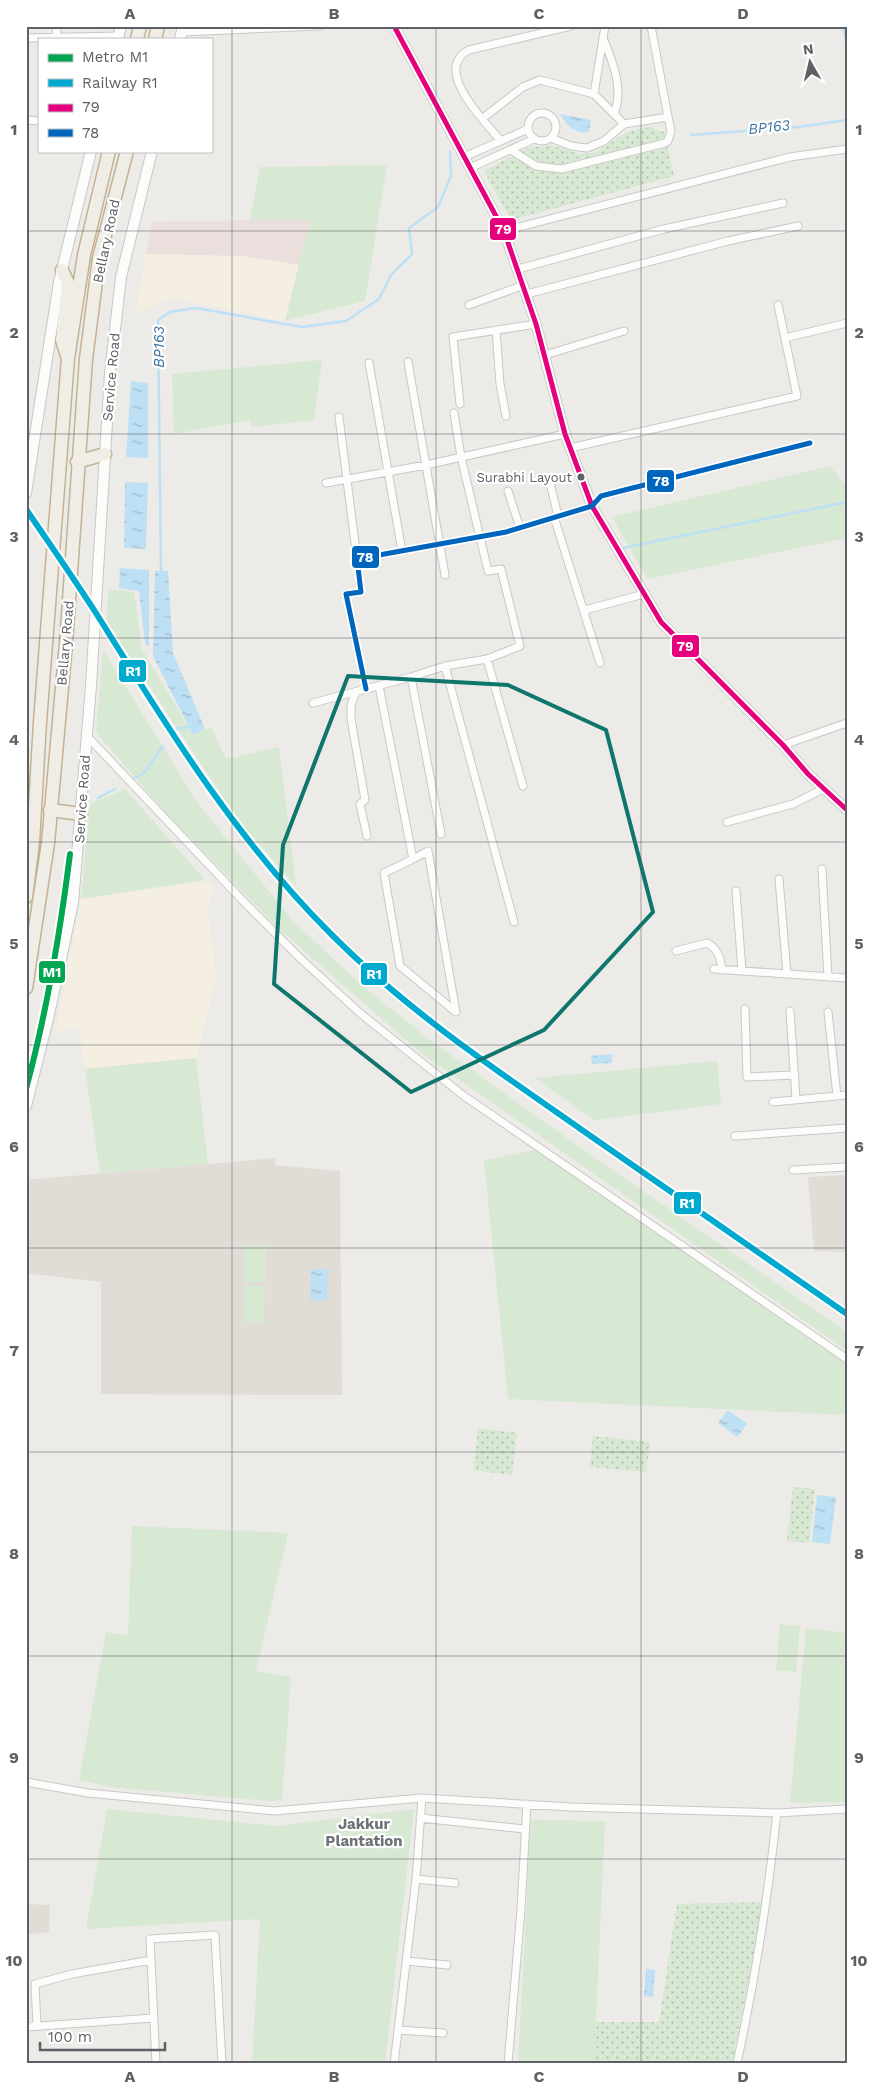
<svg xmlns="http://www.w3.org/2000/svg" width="873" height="2090" font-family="'Work Sans',sans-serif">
<defs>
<pattern id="park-dots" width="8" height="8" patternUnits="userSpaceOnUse" patternTransform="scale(1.25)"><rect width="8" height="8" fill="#d7e8d3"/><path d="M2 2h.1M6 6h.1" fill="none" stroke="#b2bfaf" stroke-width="1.8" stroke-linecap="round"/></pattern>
<pattern id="water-ripples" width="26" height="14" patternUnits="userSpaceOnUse" patternTransform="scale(1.25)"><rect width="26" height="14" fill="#bde0f5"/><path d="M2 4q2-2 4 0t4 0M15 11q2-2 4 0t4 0" fill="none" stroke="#9db9ca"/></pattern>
</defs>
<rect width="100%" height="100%" fill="#edebe7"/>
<!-- commercial -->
<path fill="#f5efe2" d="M 146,254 L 243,256 L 299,265 L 285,321 L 172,298 L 135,313 Z
M 205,880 L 213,887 L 208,910 L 216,977 L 196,1058 L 85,1069 L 79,1028 L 56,1031 L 81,899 Z"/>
<!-- education -->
<path fill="#e0ddd7" d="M 276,1158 L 275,1165 L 340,1171 L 342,1395 L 101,1394 L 101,1282 L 26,1273 L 26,1180 Z
M 847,1175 L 847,1252 L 814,1251 L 808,1177 Z
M 26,1904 L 50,1905 L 49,1932 L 26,1935 Z"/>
<!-- medical -->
<path fill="#ebdfdd" d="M 310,219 L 299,265 L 243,256 L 146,254 L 152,222 Z"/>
<!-- grass -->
<path fill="#d7e8d3" d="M 387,165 L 365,301 L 285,321 L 310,220 L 250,220 L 260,167 Z
M 322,360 L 314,420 L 251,427 L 250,420 L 174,434 L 172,374 Z
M 830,466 L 843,483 L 847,482 L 847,538 L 647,579 L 612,517 Z
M 109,589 L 134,592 L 142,649 L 193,735 L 211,727 L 226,759 L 279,747 L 296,886 L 239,821 L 106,621 Z
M 103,650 L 197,802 L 293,921 L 359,983 L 431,1041 L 598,1160 L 847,1332 L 847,1351 L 421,1053 L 279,929 L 165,812 L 96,732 Z
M 125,789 L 205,880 L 81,899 L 90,804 Z
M 196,1058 L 208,1164 L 100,1173 L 85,1069 Z
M 717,1061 L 721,1104 L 594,1120 L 535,1078 Z
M 536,1150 L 847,1364 L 847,1415 L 508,1399 L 484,1160 Z
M 245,1245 L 266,1246 L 265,1282 L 244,1282 Z
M 244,1286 L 265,1286 L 264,1322 L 243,1322 Z
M 132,1526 L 288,1533 L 256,1671 L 291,1677 L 282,1800 L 270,1801 L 109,1787 L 79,1780 L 106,1632 L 128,1636 Z
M 780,1624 L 800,1626 L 796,1672 L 776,1670 Z
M 806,1628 L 847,1633 L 847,1802 L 790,1803 Z
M 107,1809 L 276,1826 L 414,1809 L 385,2064 L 252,2064 L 260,1919 L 86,1929 Z
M 531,1820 L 605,1821 L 594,2064 L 518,2064 Z"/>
<!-- park -->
<path fill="url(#park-dots)" d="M 650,127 L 664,132 L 674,176 L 511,220 L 484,171 L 527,148 L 551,145 L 579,154 L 594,153 L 629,131 Z
M 478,1428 L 517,1433 L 512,1475 L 473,1470 Z
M 593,1436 L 650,1442 L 646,1472 L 590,1467 Z
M 793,1487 L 815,1489 L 809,1543 L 787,1541 Z
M 764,1902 L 732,2064 L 594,2064 L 596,2022 L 659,2022 L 677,1904 Z"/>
<!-- water -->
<path fill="url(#water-ripples)" d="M 560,114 L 591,120 L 589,132 C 574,134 567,126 560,114 Z
M 131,381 L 148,383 L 148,458 L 126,457 Z
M 125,482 L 148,483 L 146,549 L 124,548 Z
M 120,568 L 149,570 L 149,647 L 145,643 L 139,591 L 119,588 Z
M 155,571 L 168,571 L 173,653 L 205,729 L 193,735 L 153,656 Z
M 612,1054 L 612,1063 L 592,1064 L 591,1056 Z
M 311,1269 L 328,1269 L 327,1300 L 310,1300 Z
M 728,1410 L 747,1424 L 737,1437 L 718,1423 Z
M 817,1495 L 836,1497 L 830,1544 L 812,1542 Z
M 646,1969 L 655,1970 L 653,1997 L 644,1996 Z"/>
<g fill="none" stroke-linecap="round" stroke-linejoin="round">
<!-- stream -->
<path stroke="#bde0f5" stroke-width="2.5" d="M 843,26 L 847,47
M 691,135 L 798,127 L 847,120
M 623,548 L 847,502
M 161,573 L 158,320 L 170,312 L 196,308 L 302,327 L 346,321 L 379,299 L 391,275 L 412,254 L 409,228 L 438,207 L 451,176 L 450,151
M 175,729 L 190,727
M 130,781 L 144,773 L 163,746
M 98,798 L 115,789"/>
<!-- minor casing -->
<g stroke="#c9c8c8" stroke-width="9">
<path id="minor" d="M 182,32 L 320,26
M 56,37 L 57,26
M 26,38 L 119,36
M 603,38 C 613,62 624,89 614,114
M 594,94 L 605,26
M528 127a14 14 0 1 1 28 0a14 14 0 1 1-28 0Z
M 483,118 L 523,87 L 540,80 L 594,94 L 624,124
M 26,120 L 39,121
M 551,138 L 571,146 L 587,148 L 604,141 L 624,124 L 668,117 L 651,26
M 501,141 C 486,123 431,69 469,50 L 571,26
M 511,150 L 536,166 L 562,169 L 665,143 L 668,141 L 671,131 L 668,117
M 464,157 L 528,129
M 470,168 L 534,139
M 504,231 L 790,157 L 847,149
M 518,269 L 664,229 L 783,203
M 527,294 L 728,241 L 798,226
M 469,305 L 524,285
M 496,330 L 500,384 L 506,416
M 785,338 L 847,323
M 545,355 L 624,331
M 408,362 L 445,575
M 369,363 L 402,551
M 460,404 L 453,337 L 536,324
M 339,417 L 357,559
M 570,448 L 797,396 L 778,305
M 326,483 L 426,465 L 565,434
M 550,483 L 558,516
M 508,491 L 520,528
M 554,517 L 600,663
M 585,610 L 644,594
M 487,659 L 523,786
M 445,666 L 514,922
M 411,677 L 441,834
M 379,686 L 413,859 L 428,851 L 456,1012 L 400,966 L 384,873 L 413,859
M 366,689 L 346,594 L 361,592 L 357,559 L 506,532 L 592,506 L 601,496 L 810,443
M 356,692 L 351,705 L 351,719 L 365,800 L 360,804 L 367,836
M 313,703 L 411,677 L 445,666 L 487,659 L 520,646 L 501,569 L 488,571 L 461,457 L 454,413
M 86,735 L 244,902 L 302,960 L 361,1014 L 464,1096 L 847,1359
M 783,745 L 847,723
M 727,822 L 793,804 L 823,789
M 822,869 L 828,977
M 779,879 L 787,974
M 736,891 L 742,971
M 676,951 L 707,943 C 718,948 721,959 722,970
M 714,969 L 847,978
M 745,1009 L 747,1077 L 795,1075
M 790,1011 L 796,1099
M 828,1012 L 837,1096
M 773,1102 L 847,1095
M 735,1136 L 847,1128
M 793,1170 L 847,1167
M 26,1782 L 88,1793 L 274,1811 L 422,1798 L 570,1807 L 676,1810 L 777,1813 L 847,1809
M 420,1818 L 525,1829
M 416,1879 L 455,1883
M 407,1961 L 447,1965
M 37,2026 L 35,1984 L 72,1974 L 151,1960
M 26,2027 L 153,2018
M 398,2030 L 443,2033
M 737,2063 C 755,1980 768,1897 777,1813
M 156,2064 L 150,1939 L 215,1935 L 222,2064
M 394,2064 L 416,1879 L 422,1798
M 508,2064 L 521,1909 L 527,1804"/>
</g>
<!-- tertiary casing -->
<g stroke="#c9c8c8" stroke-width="11">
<path id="tertiary" d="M 394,26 L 504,231 L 536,324 L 565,434 L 592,506 L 661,622 L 783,745 L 808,774 L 847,810"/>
</g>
<!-- secondary casing -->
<g stroke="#c8c8c8" stroke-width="12">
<path id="secondary" d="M 118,39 L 121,26
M 180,39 L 183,26
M 26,493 L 59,282 L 91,151
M 26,1106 L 48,1019 L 73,903 L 91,686 L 110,373 L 121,277 L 152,151"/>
</g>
<!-- trunk casing -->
<g stroke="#c3b296" stroke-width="15">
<path id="trunk" d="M 137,39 L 140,26
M 155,39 L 158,26
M 62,270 L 68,283 L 62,340 L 67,356
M 77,462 L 105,454
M 50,810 L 81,814
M 26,897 L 33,842 L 40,722 L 68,358 L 84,255 L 109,151
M 26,988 L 48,843 L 66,643 L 86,359 L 99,258 L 127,151"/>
</g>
<!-- minor -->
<use href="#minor" stroke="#fcfcfb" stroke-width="7"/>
<!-- tertiary -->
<use href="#tertiary" stroke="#fcfcfb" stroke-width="9"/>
<!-- secondary -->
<use href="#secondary" stroke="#fcfcfb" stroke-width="10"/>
<!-- trunk -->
<use href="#trunk" stroke="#f0ede6" stroke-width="12"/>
<!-- rail -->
<path stroke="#e3e2e2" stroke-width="2.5" stroke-dasharray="1 6" stroke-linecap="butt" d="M 26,509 C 51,546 77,583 101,621 C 170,732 239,843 333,936 C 408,1011 496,1070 582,1130 C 670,1191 759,1253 847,1314
M 26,1089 C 47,1011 60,934 70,854"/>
<!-- bus-1 casing -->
<g stroke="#fff" stroke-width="9">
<path id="bus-1" d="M 394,26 L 504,231 L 536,324 L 565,434 L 592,506 L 661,622 L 783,745 L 808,774 L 847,810"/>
</g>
<!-- bus-2 casing -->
<g stroke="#fff" stroke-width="9">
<path id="bus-2" d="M 366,689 L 346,594 L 361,592 L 357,559 L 506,532 L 592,506 L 601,496 L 810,443"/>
</g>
<!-- bus-1 -->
<use href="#bus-1" stroke="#e5007d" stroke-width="5"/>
<!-- bus-2 -->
<use href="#bus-2" stroke="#0065bd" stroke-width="5"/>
<!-- rail-1 casing -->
<g stroke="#fff" stroke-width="10">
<path id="rail-1" d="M 26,509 C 51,546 77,583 101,621 C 170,732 239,843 333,936 C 408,1011 496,1070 582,1130 C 670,1191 759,1253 847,1314"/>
</g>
<!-- rail-1 -->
<use href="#rail-1" stroke="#00a9ce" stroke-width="6"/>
<!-- metro-1 casing -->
<g stroke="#fff" stroke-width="10">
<path id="metro-1" d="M 26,1089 C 47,1011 60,934 70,854"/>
</g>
<!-- metro-1 -->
<use href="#metro-1" stroke="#00a651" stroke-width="6"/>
</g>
<!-- marked area -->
<path fill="none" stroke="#0f766e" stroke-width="4" stroke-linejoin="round" d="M 348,676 L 508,685 L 606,730 L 653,912 L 544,1030 L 411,1092 L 274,984 L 283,845 Z"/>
<!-- grid -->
<path fill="none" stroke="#5d6165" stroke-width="1" stroke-opacity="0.55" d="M 232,26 L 232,2064M 436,26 L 436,2064M 641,26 L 641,2064M 26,231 L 847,231M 26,434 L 847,434M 26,638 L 847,638M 26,842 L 847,842M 26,1045 L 847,1045M 26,1248 L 847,1248M 26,1452 L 847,1452M 26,1656 L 847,1656M 26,1859 L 847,1859"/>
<!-- markers -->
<circle fill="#5d6165" stroke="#fff" stroke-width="2" cx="581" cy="477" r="4.5"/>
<g text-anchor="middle" stroke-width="4.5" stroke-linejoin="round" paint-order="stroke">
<!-- bus labels -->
<g font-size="13" fill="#5d6165" stroke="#fff" text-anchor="end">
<text x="572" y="482">Surabhi Layout</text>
</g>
<!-- street labels -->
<g font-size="14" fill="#5d6165" stroke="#fff">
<text transform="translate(106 241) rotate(-78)" y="5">Bellary Road</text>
<text transform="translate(111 377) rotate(-85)" y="5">Service Road</text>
<text transform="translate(65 643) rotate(-85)" y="5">Bellary Road</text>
<text transform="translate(82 799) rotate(-86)" y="5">Service Road</text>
</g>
<!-- water labels -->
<g font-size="15" font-style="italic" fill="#4378a4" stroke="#fff">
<text transform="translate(769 127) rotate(-6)" y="5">BP163</text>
<text transform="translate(159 347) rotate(-90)" y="5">BP163</text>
</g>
<!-- neighbourhood labels -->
<g font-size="15" font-weight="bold" fill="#6e7377" stroke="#fff">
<text x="364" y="1829">Jakkur<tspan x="364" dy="17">Plantation</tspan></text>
</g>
</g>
<g stroke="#fff" stroke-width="2">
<rect x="489" y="217" width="28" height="24" rx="5" fill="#e5007d"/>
<rect x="646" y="469" width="29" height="24" rx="5" fill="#0065bd"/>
<rect x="351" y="545" width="29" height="24" rx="5" fill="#0065bd"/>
<rect x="671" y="634" width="29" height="24" rx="5" fill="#e5007d"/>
<rect x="118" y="659" width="29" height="24" rx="5" fill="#00a9ce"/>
<rect x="38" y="960" width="28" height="24" rx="5" fill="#00a651"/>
<rect x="360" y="962" width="28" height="24" rx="5" fill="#00a9ce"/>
<rect x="673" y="1191" width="29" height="24" rx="5" fill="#00a9ce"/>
</g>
<g font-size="14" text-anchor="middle" font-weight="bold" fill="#fff">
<text x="503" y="234">79</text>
<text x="661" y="486">78</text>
<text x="365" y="562">78</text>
<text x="685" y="651">79</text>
<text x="133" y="676">R1</text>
<text x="52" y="977">M1</text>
<text x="374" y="979">R1</text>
<text x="687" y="1208">R1</text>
</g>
<!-- border -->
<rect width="873" height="2090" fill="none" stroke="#ffffff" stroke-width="55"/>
<!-- legend -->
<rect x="38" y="38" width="175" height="115" fill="#ffffff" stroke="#bec0c1"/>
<rect x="48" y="54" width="25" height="8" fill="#00a651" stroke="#bec0c1"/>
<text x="82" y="62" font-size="15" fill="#5d6165">Metro M1</text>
<rect x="48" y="79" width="25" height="8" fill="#00a9ce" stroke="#bec0c1"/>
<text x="82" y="88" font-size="15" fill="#5d6165">Railway R1</text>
<rect x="48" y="104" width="25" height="8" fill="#e5007d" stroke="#bec0c1"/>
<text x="82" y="112" font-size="15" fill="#5d6165">79</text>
<rect x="48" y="129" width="25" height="8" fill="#0065bd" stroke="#bec0c1"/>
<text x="82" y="138" font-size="15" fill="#5d6165">78</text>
<!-- north arrow -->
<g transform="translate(810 62) rotate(352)" stroke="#ffffff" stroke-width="4" paint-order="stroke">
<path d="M0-4L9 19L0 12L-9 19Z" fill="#5d6165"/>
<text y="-8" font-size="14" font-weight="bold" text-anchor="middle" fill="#5d6165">N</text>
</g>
<!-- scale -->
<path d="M40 2042v8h125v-8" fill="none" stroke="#5d6165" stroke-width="2.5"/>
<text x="48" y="2042" font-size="15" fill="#5d6165" stroke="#ffffff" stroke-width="4" paint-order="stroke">100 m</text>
<rect x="28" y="28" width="818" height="2034" fill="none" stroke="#5d6165" stroke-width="2"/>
<g font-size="16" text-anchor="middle" font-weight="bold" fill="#5d6165">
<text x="130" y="19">A</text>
<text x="334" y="19">B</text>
<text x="539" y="19">C</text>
<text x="743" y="19">D</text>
<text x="14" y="135">1</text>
<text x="859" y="135">1</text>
<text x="14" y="338">2</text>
<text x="859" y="338">2</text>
<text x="14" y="542">3</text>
<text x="859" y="542">3</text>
<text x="14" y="745">4</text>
<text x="859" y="745">4</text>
<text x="14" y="949">5</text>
<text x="859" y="949">5</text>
<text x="14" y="1152">6</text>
<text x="859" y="1152">6</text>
<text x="14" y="1356">7</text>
<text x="859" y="1356">7</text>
<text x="14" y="1559">8</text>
<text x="859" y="1559">8</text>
<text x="14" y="1763">9</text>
<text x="859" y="1763">9</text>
<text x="14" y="1966">10</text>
<text x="859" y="1966">10</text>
<text x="130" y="2082">A</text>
<text x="334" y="2082">B</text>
<text x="539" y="2082">C</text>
<text x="743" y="2082">D</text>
</g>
</svg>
